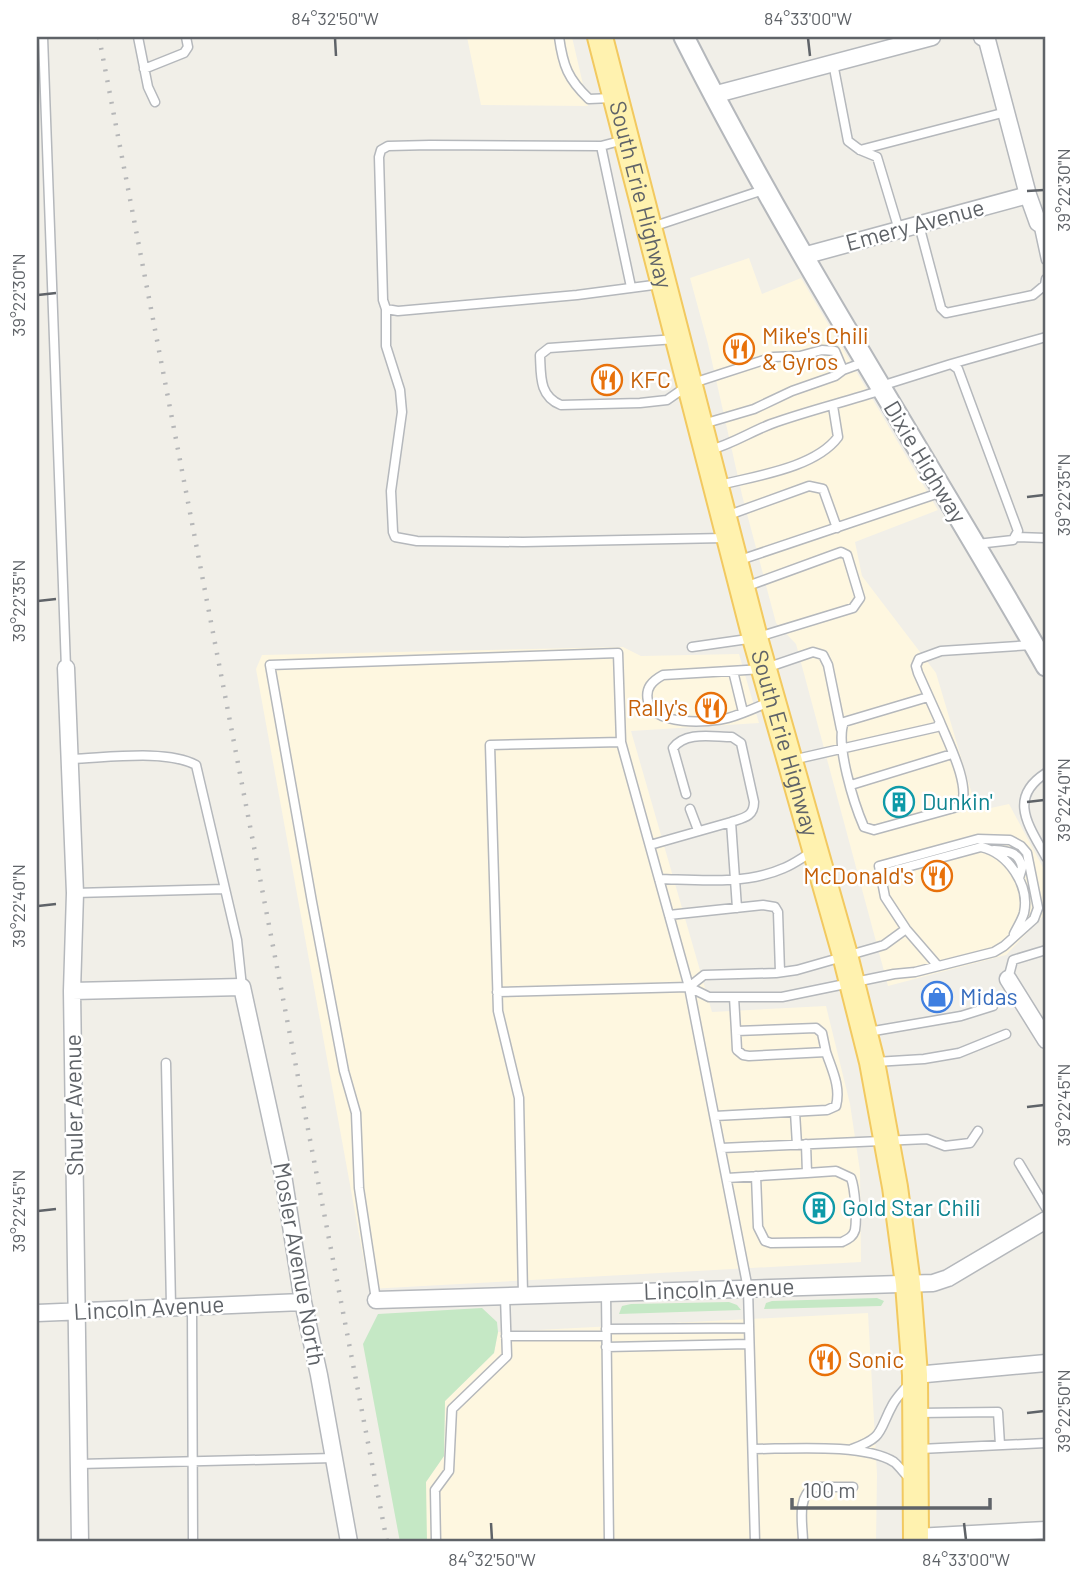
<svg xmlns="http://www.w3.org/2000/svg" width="1083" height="1579" font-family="Barlow,sans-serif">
<rect width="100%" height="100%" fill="#f1efe8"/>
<!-- commercial -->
<path fill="#fef7e0" d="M 467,37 L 572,37 L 588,106 L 481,105 Z
M 749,258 L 762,294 L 801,278 L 938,510 L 855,542 L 862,576 L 936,673 L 977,811 L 1009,804 L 1046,873 L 1046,913 L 1006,955 L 888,986 L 796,644 L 776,623 L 742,495 L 708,344 L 690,278 Z
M 623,647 L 641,656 L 739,654 L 759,723 L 631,731 L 712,1012 L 826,1006 L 850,1104 L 860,1171 L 861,1262 L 369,1289 L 256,669 L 262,655 Z
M 868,1313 L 877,1474 L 876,1542 L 426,1542 L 426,1482 L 444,1456 L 445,1401 L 494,1353 L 498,1332 Z"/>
<!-- green -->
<path fill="#c5e8c5" d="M 877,1298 L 884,1301 L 881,1306 L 764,1309 L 766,1303 L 772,1301 Z
M 729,1302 L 737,1305 L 741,1310 L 619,1314 L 622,1306 L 631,1304 Z
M 482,1308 L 497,1322 L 498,1332 L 494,1353 L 445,1401 L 444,1456 L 426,1482 L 427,1542 L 400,1542 L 363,1344 L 378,1314 Z"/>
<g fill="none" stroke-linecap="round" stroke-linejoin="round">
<!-- service casing -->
<g stroke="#b5b8bc" stroke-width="11">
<path id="service" d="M 43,37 L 66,668
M 138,37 L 148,87 L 155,102
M 559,37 C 563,66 568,79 589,99 L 612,98
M 833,63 L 848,141 L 860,150 L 877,157 L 899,230
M 144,69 L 184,53 L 188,47 L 186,37
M 624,140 L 601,146 L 631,287
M 601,146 L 430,145 L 388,146 L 381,150 L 379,157 L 383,300 L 386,309 L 386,346 L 400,390 L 402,412 L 391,491 L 393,532 L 395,537 L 417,541 L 523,542 L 725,538
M 860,150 L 1006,112
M 1038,223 L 1046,260
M 919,225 L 941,308 L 946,313 L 1033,295 L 1045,285 L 1046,279
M 652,227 L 766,189
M 386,309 L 398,311 L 577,295 L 661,284
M 676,339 L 549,348 L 540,355 C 541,376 539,396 561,405 L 640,403 L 667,400 L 690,384 L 773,357 L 800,356 L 822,350 L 835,351 L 843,370 L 835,376 L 792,391 L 754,409 L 703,424
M 951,364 L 1046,337
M 843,370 L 865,362
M 881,386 L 951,364 L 958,369 L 1018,531 L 1013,540 L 977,544
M 710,450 C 732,444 750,432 771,424 C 807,411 845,402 882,390
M 720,485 C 755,476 815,468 838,437 L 833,406
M 726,516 L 809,486 L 823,489 L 837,528
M 1017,537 L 1046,538
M 740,560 L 942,492
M 692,647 L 755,638 L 853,608 L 860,598 L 847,555 L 841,552 L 745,587
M 733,671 L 743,712
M 928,697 L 844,722 C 835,744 854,804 864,827 L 874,830 L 961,806 C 971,786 948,742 940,722
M 769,702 C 755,708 742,714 728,718 C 709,723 653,726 648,701 C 645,688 652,681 663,675 L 763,669 L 813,652 L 823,655 L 828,665 L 841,729
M 72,759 C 106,758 166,749 196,765 L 237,940 L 242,987
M 792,760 L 937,727 L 940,722 L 918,673 L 916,666 L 919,659 L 941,651 L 1032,645
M 1046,773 C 1007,798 1029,826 1046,857
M 851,785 L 952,754
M 686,794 L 673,748 C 686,731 712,737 732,737 L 741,743 L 754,802 C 754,817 743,818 731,822 L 737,908
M 690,809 L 698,830
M 650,845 L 731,822
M 994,850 C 1008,851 1020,852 1022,868 L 1019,878
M 881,874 L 981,847 C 1008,853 1030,885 1024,913 C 1022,920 1017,928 1014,934
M 659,879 C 699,880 746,885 784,868 C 794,864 803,857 812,852
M 75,893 L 225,889
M 669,915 L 763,905 L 775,907 L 778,912 L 780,972
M 1008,979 L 1013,960 L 1046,950
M 689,987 L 704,975 L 776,973 L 797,970 L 874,948 L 884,945 L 906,929
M 497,992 L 689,987 L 709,997 L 782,997 L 894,974 L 915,972 L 994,952 L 1004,946 L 1034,919 L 1038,908 L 1027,853 L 1021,846 L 1010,840 L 978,839 L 879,866 L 885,897 L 906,929 L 938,966
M 734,997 L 736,1031 L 816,1028 L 822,1033 L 826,1052 L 749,1056 L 743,1055 L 737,1050 L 736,1031
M 868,1032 L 961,1016 L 993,1006
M 875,1062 L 924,1059 L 959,1053 L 1006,1034
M 166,1063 L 171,1306
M 795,1112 L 797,1145
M 715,1116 L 827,1110 L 836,1106 C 841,1087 832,1070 826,1052
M 721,1148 L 927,1139 L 945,1146 L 970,1143 L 978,1131
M 1019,1163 L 1046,1208
M 756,1176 L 758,1227 L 765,1241 L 771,1243 L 842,1242 C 848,1239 853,1237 855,1230 C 857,1219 855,1188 851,1178 L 836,1171 L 807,1173
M 727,1178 L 807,1173 L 806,1144
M 606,1293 L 609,1542
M 523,1295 L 519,1098 L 498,1011 L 490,745 L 621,742
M 376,1300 L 359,1188 L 356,1113 L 344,1071 L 312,902 L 270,665 L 618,653 L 621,742 L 689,987 L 748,1289 L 755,1542
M 192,1306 L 193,1542
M 606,1329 L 749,1328
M 506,1336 L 606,1336
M 606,1347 L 749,1344
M 918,1413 L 998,1412 L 1000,1445
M 753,1449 C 789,1449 864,1443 894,1462 C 899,1466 904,1473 909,1478
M 852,1449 C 885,1437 878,1431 893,1404 C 897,1397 903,1391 908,1385
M 920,1449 L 1046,1443
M 79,1464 L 334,1458
M 436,1542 L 435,1490 L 449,1471 L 452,1409 L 507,1356 L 505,1296
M 803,1542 C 803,1525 796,1497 814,1487 L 853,1487"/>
</g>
<!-- minor casing -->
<g stroke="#b5b8bc" stroke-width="19">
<path id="minor" d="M 982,37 L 987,40 L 1028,195 L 1038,223
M 713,95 L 932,37
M 803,256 L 1028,195
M 66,668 L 75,893 L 72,991 L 80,1542
M 1008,979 L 1046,1040
M 72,991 L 242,987 L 283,1175 L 303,1302 L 319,1375 L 349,1542
M 376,1300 L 933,1283 L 948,1278 L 1046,1220
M 37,1313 L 303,1302
M 915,1375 L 1046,1363
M 916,1537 L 1046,1530"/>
</g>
<!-- tertiary casing -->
<g stroke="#b5b8bc" stroke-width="23">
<path id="tertiary" d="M 684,37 C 793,253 926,456 1046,666"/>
</g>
<!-- primary casing -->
<g stroke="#f2c960" stroke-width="28">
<g id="primary">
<path id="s1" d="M 600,37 L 755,638 L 845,955 L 872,1062 L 895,1187 L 908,1284 L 915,1375 L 916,1542"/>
</g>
</g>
<!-- service -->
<use href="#service" stroke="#fff" stroke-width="8"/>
<!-- minor -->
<use href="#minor" stroke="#fff" stroke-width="16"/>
<!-- tertiary -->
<use href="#tertiary" stroke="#fff" stroke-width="19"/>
<!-- primary -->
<use href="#primary" stroke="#fff2af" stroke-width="24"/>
<!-- rail -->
<path stroke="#b6b7b8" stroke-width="4.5" stroke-dasharray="2 9" stroke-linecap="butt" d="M 99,37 L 387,1542"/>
</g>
<!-- ticks -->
<path fill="none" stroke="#5f6368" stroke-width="2.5" d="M 335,38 L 336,56M 808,38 L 810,56M 1027,191 L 1044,190M 38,295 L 56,293M 1027,497 L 1044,495M 38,601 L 56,599M 1027,802 L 1044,800M 38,906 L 56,904M 1027,1107 L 1044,1105M 38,1211 L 56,1209M 1027,1413 L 1044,1411M 491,1523 L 492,1540M 964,1523 L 966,1540"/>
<!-- icons -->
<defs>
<g id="restaurant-ring" transform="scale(1.575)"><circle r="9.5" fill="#fff" stroke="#e8710a" stroke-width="1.5"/><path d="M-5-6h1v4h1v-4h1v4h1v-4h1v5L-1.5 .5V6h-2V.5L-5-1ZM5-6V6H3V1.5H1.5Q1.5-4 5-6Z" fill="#e8710a"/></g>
<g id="building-ring" transform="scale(1.575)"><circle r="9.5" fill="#fff" stroke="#0f9aa8" stroke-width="1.5"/><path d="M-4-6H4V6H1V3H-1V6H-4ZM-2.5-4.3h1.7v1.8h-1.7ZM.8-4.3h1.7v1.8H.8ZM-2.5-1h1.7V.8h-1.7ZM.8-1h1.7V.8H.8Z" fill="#0f9aa8"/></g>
<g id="shop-ring" transform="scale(1.575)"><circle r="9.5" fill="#fff" stroke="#3f7fe0" stroke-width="1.5"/><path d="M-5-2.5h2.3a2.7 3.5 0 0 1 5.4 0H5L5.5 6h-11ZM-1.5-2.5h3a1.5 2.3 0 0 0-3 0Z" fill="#3f7fe0"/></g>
</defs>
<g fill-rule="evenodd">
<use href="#restaurant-ring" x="739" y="349"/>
<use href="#restaurant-ring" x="607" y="380"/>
<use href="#restaurant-ring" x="711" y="708"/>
<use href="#building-ring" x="899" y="802"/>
<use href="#restaurant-ring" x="937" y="876"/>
<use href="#shop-ring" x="937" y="997"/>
<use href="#building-ring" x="819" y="1208"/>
<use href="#restaurant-ring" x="825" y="1360"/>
</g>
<g text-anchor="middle" stroke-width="5" stroke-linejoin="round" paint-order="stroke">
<!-- street labels -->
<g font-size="23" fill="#5f6368" stroke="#fff">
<text dy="8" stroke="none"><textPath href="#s1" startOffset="163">South Erie Highway</textPath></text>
<text transform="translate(915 225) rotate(-15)" y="8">Emery Avenue</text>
<text transform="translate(925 462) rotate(59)" y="8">Dixie Highway</text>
<text dy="8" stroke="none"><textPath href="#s1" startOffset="730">South Erie Highway</textPath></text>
<text transform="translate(74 1105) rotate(-91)" y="8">Shuler Avenue</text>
<text transform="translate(299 1264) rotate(80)" y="8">Mosler Avenue North</text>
<text transform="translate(719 1289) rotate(-2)" y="8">Lincoln Avenue</text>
<text transform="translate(149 1308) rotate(-3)" y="8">Lincoln Avenue</text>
</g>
<!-- food labels -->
<g font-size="23" fill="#c56008" stroke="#fff" text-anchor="start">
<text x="762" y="344">Mike's Chili<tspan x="762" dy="26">&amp; Gyros</tspan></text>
<text x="630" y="388">KFC</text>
<text x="688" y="716" text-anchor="end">Rally's</text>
<text x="914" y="884" text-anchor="end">McDonald's</text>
<text x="848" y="1368">Sonic</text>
</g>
<!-- culture labels -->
<g font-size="23" fill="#0d838f" stroke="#fff" text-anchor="start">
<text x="922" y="810">Dunkin'</text>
<text x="842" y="1216">Gold Star Chili</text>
</g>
<!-- shop labels -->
<g font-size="23" fill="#366cbe" stroke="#fff" text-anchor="start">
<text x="960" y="1005">Midas</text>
</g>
</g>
<!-- border -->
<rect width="1083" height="1579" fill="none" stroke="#ffffff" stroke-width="77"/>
<!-- scale -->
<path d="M792 1498v10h198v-10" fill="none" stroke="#5f6368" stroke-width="3.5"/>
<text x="803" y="1498" font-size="21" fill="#5f6368" stroke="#ffffff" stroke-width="5" paint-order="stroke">100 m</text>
<rect x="38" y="38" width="1006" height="1502" fill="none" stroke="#5f6368" stroke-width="2.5"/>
<g font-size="18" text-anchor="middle" fill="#5f6368">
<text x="335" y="25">84°32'50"W</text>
<text x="808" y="25">84°33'00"W</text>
<text transform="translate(1064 190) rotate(-90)" y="6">39°22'30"N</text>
<text transform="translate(19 295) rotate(-90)" y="6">39°22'30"N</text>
<text transform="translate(1064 495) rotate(-90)" y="6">39°22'35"N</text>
<text transform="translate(19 601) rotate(-90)" y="6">39°22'35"N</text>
<text transform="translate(1064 800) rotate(-90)" y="6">39°22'40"N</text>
<text transform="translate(19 906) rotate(-90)" y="6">39°22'40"N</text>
<text transform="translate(1064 1105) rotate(-90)" y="6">39°22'45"N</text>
<text transform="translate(19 1211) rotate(-90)" y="6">39°22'45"N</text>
<text transform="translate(1064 1411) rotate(-90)" y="6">39°22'50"N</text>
<text x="492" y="1566">84°32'50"W</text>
<text x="966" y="1566">84°33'00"W</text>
</g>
</svg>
